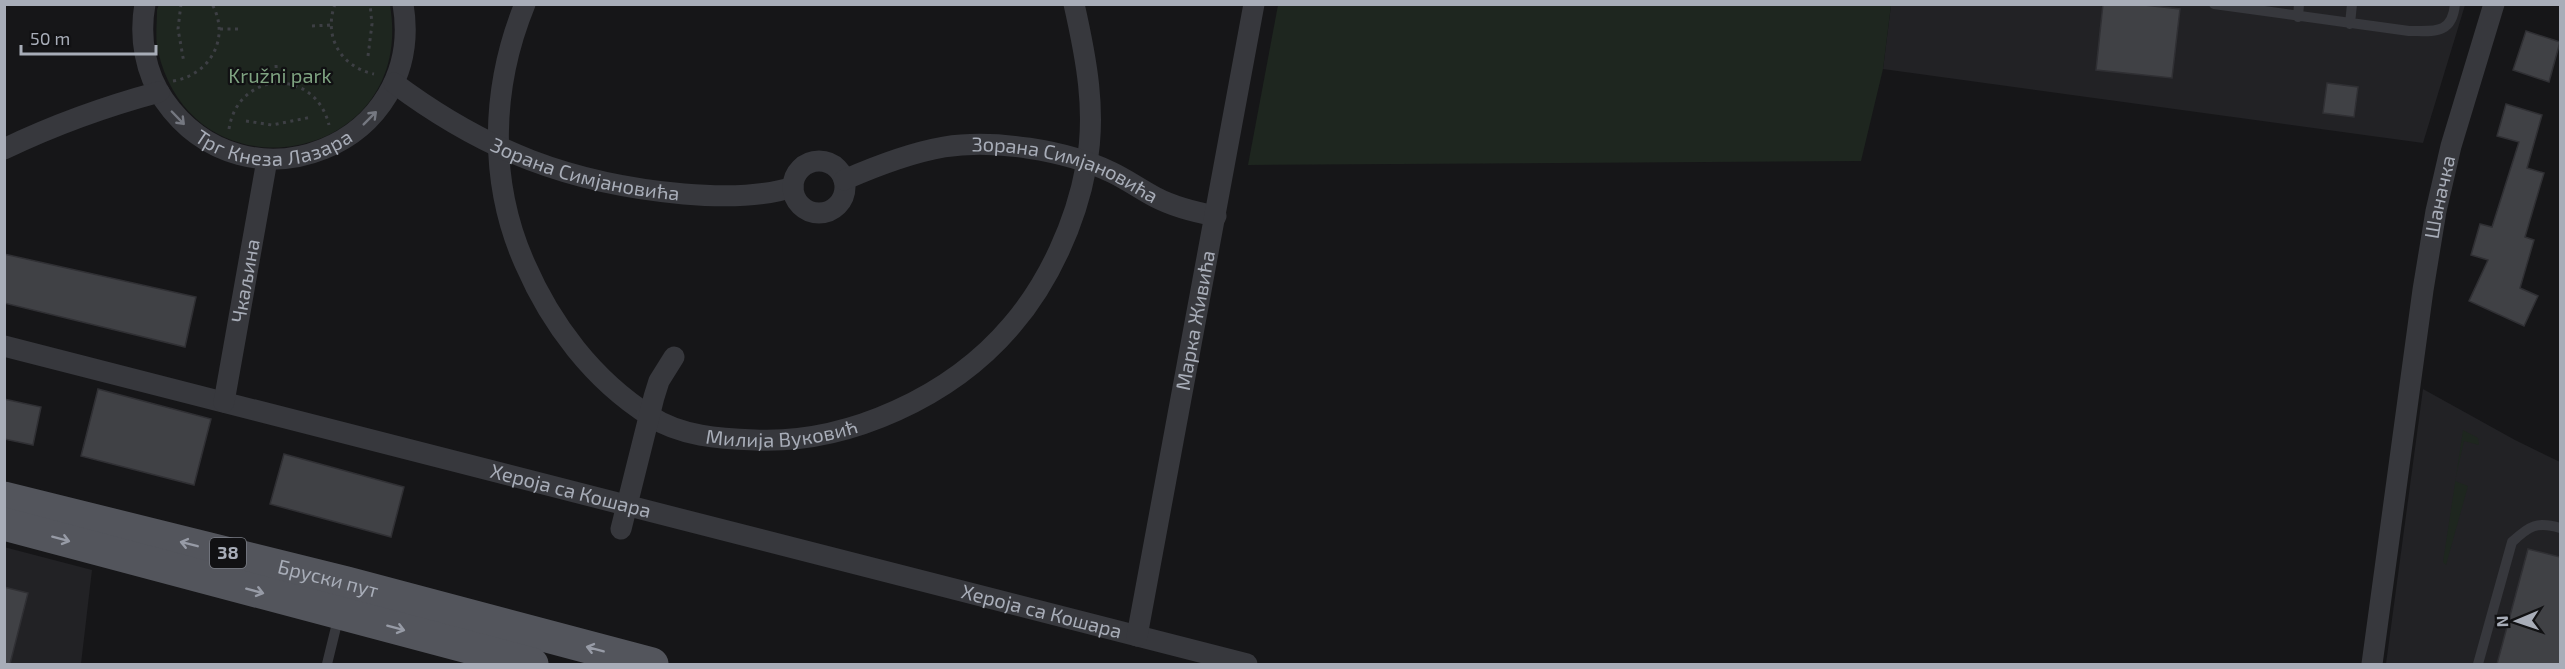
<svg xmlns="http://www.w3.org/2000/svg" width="2565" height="669" font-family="'Exo 2',sans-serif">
<rect width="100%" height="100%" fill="#161618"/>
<!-- built -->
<path fill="#222225" d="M 1891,5 L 2465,5 L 2423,143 L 1883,69 Z
M 2423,389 L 2515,440 L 2560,462 L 2560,664 L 2386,664 Z
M 4,547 L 92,570 L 81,664 L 5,664 Z"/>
<!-- green -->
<path fill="#1e261f" d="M 159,4 L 390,5 C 417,164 193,205 158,51 C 155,39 157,23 157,10 Z
M 1278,5 L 1278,4 L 1891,5 L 1883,69 L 1861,161 L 1248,165 Z
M 2463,430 L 2478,438 L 2479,445 L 2464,441 L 2455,481 L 2468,486 L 2446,565 L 2443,562 Z"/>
<!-- building -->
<path fill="#404145" stroke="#303034" stroke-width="1.5" d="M 2103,4 L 2135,4 L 2180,9 L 2172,78 L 2096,70 Z
M 2526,31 L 2560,42 L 2549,82 L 2513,70 Z
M 2327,83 L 2358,87 L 2354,117 L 2323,113 Z
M 2506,104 L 2542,115 L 2527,168 L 2544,173 L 2525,237 L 2534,240 L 2520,288 L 2538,296 L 2524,326 L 2469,301 L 2488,260 L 2471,255 L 2480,224 L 2492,227 L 2519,142 L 2497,136 Z
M 4,254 L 196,297 L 185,347 L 4,303 Z
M 98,389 L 211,419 L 194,485 L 81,456 Z
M 4,399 L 41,407 L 33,445 L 4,439 Z
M 284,454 L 404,487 L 391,537 L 270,504 Z
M 2528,549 L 2560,557 L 2560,664 L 2497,664 Z
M 4,587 L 28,593 L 10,664 L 4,664 Z"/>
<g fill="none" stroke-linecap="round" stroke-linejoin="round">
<!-- path -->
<path stroke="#3d3f44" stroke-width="3" stroke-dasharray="3 4.5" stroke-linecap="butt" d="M 181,4 L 178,29 L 184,63
M 335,4 C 323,37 341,67 374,74
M 312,26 L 330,25
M 220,29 L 238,29
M 368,56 L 372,24 L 370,4
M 276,65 L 277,83
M 173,81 C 210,75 231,38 212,4
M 246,121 L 272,125 L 312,117
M 229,129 C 238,70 315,67 329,125"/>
<!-- service -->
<path stroke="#37383d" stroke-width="10" d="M 2214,4 L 2409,31 C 2434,31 2452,35 2455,4
M 2298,17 L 2299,4
M 2350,24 L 2352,4
M 327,664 L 339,615
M 2478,664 L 2512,542 C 2529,526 2537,521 2560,528"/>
<!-- minor -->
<g stroke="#37383d" stroke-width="21">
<path id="s1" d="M 145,4 C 139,37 145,73 164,100 C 246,218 427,145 403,4"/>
<path id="s2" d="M 525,4 C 491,87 488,181 525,264 C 551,324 593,380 650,416 C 680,436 720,439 755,440 C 849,444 952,396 1012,325 C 1049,282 1076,222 1086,167 C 1097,113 1086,57 1074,4"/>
<path id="s3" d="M 394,83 C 485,151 571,184 684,194 C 719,197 759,198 793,187"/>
<path d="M 4,149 C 56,124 103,107 159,92"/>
<circle cx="819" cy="187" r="26"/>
<path id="s4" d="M 844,180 C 876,166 909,153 944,147 C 994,139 1065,150 1111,172 C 1126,179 1140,189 1155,197 C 1174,207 1194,212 1216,216"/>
<path id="s5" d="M 4,346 L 1247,664"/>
<path id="s6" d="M 224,402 L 267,160"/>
<path d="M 621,529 L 654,397 L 659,381 L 674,357"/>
<path id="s7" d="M 1137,636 L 1254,4"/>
<path id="s8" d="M 2372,664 L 2423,290 L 2436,211 L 2451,146 L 2494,4"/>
</g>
<!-- primary -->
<g stroke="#53555c" stroke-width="33">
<path id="s9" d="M 4,498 L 347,583 L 652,664"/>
<path d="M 4,524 L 532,664"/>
</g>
</g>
<!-- one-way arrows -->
<defs><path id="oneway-shaft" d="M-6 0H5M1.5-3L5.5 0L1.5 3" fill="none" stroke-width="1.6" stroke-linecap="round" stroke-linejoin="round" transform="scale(1.5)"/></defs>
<g stroke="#757881">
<use href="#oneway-shaft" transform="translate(178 118) rotate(46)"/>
<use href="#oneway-shaft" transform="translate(370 118) rotate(-45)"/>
</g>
<g stroke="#979ba6">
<use href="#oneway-shaft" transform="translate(61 539) rotate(15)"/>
<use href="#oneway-shaft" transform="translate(189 544) rotate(-166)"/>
<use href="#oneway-shaft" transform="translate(255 591) rotate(15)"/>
<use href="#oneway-shaft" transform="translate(396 628) rotate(15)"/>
<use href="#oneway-shaft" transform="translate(595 649) rotate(-165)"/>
</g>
<g text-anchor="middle" stroke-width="4.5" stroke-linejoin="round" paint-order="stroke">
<!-- shield labels -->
<rect fill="#111113" stroke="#7b7e86" stroke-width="1.5" x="210" y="538" width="36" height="30" rx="4.5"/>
<g font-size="18" font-weight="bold" fill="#a8adb8">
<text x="228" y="559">38</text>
</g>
<!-- park labels -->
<g font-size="20" fill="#7fa381" stroke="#111113">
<text x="280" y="83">Kružni park</text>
</g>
<!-- street labels -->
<g font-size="20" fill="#a8adb8" stroke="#111113">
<text dy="7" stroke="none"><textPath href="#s1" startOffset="230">Трг Кнеза Лазара</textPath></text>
<text dy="7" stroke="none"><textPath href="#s3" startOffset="213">Зорана Симјановића</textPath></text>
<text dy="7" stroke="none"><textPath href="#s4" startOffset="231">Зорана Симјановића</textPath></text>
<text dy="7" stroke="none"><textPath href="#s8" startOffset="472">Шаначка</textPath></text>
<text dy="7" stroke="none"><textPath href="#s6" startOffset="123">Чкаљина</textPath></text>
<text dy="7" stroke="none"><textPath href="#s7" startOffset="321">Марка Живића</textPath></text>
<text dy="7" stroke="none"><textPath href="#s2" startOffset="603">Милија Вуковић</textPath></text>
<text dy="7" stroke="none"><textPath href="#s5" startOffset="585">Хероја са Кошара</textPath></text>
<text dy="7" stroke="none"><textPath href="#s9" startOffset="334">Бруски пут</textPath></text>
<text dy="7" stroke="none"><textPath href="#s5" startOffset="1071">Хероја са Кошара</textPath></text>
</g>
</g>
<!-- border -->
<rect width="2565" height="669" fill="none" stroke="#a8adb8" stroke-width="12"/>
<!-- north arrow -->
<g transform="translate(2517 621) rotate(268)" stroke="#111113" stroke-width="4.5" paint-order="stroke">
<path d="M0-4.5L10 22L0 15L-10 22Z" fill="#a8adb8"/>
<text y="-9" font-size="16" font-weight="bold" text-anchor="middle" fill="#a8adb8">N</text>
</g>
<!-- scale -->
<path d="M21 45v9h135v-9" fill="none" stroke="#a8adb8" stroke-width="3"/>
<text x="30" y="45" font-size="18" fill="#a8adb8" stroke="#111113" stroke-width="4.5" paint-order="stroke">50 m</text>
</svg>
